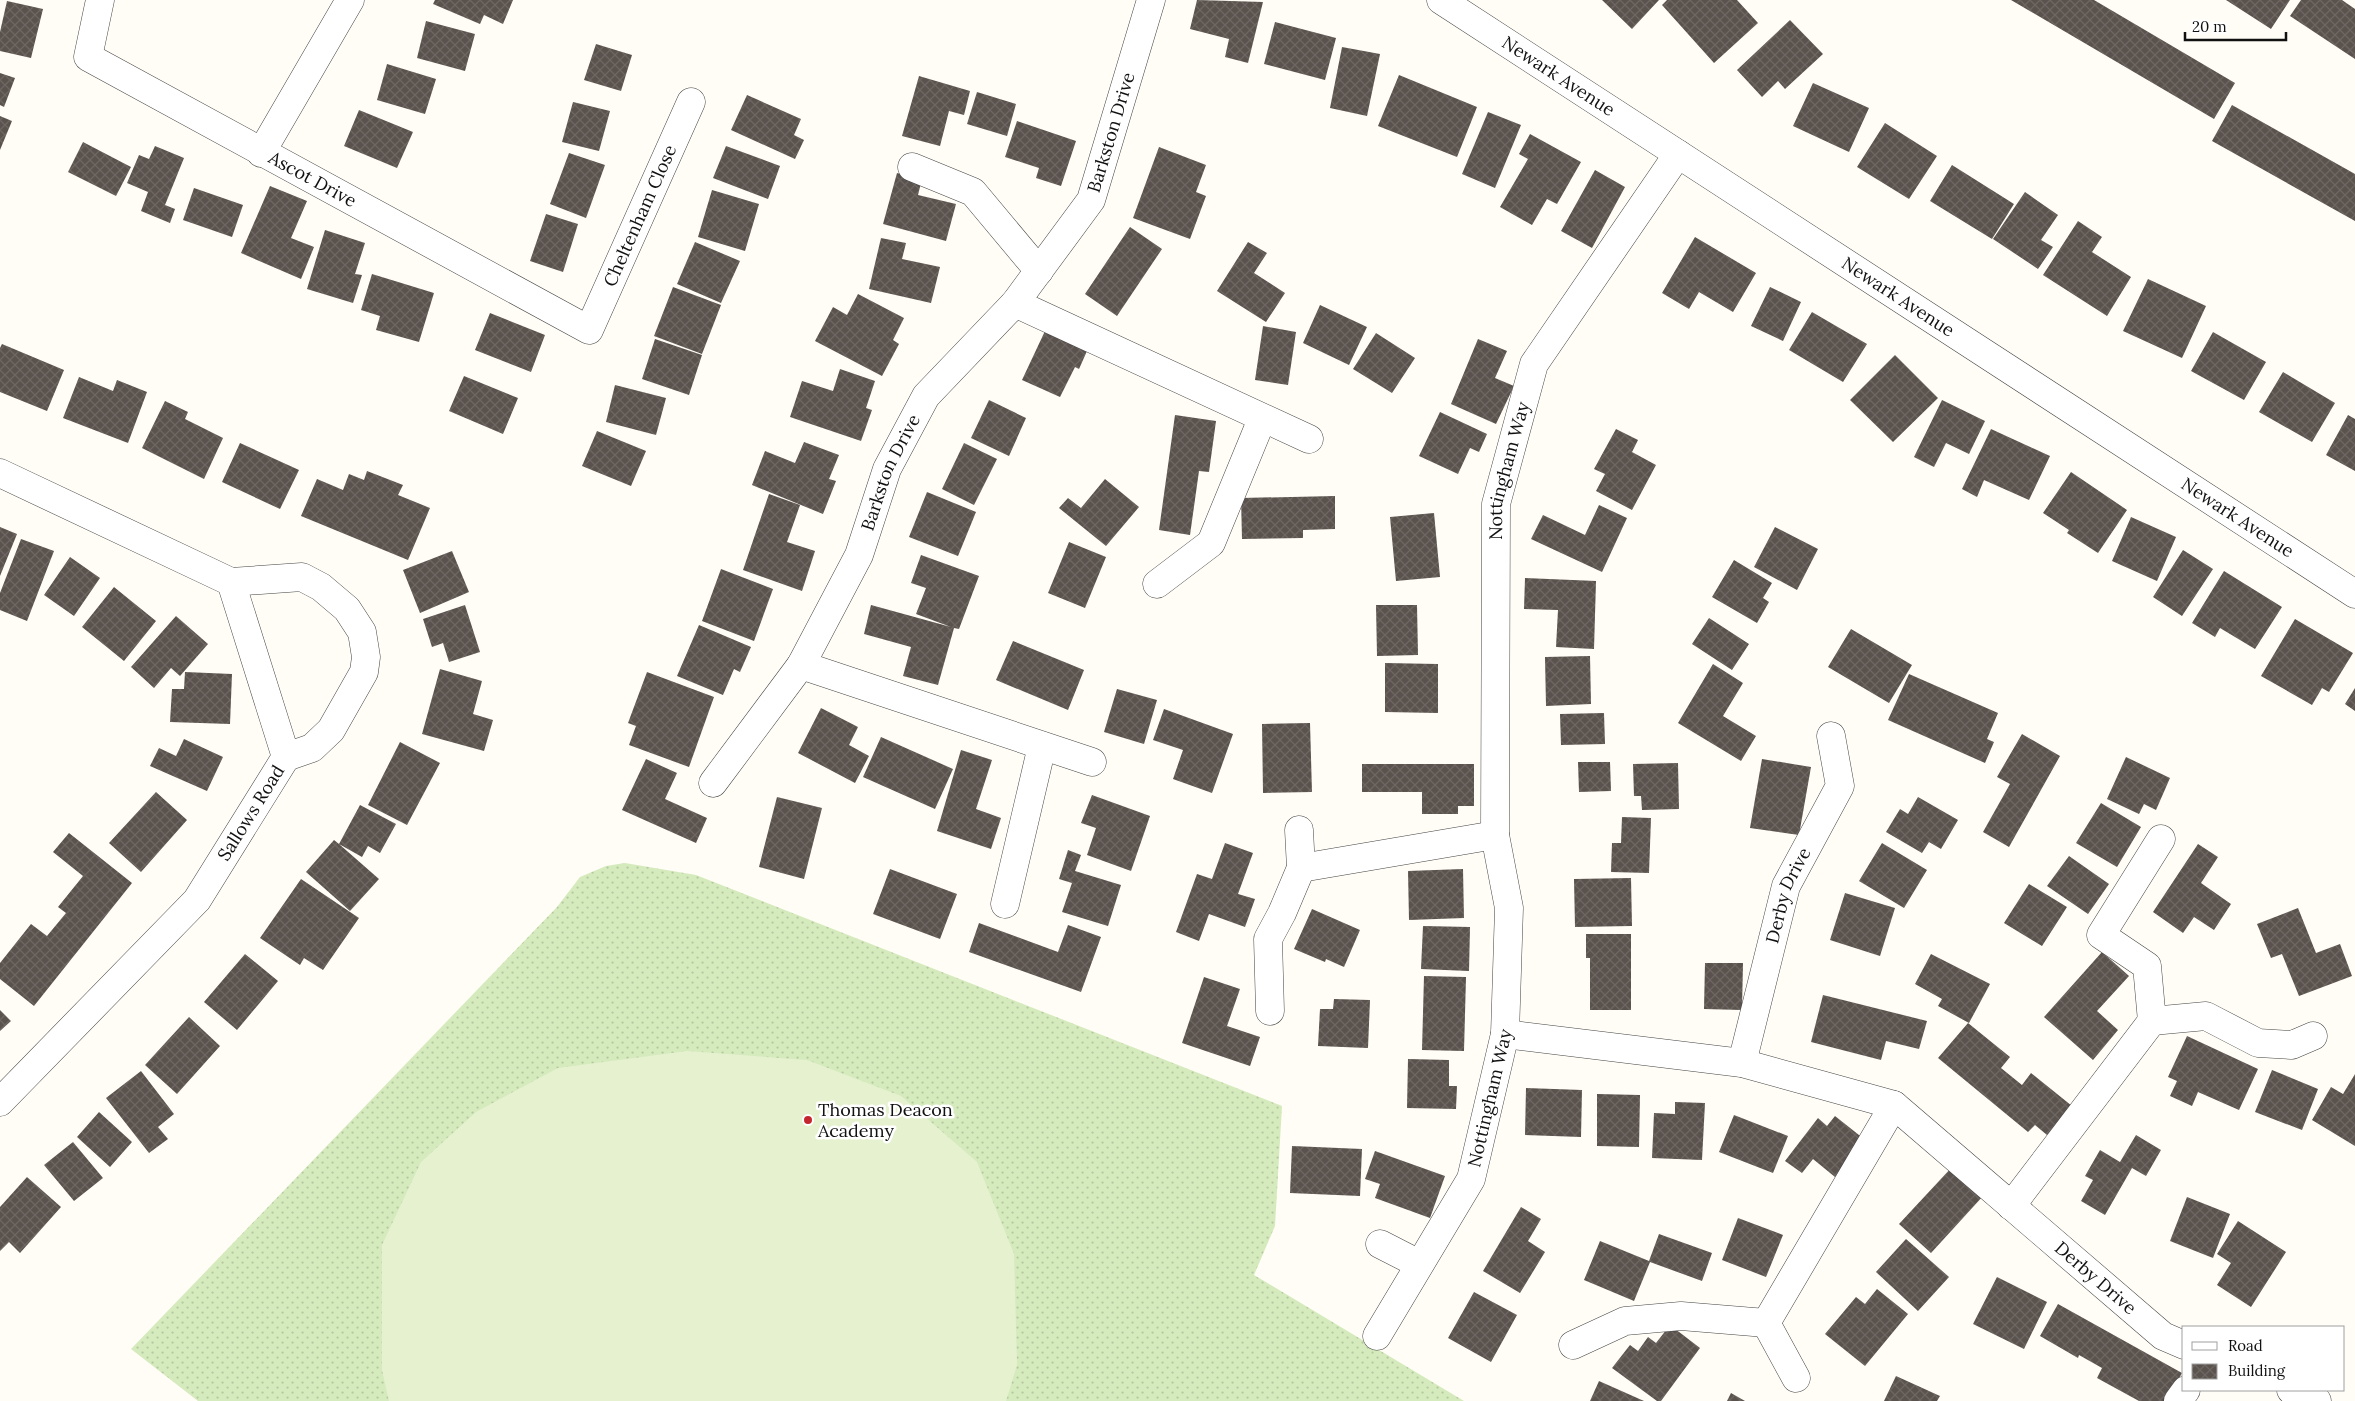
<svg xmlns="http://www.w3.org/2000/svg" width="2355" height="1401" font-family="Lora,serif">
<defs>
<pattern id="grass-dots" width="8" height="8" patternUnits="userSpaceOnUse" patternTransform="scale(1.25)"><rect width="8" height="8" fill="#d5ebbd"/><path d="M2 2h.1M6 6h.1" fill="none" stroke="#b6c8a1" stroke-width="1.8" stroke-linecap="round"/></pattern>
<pattern id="building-cross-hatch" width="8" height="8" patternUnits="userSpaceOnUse" patternTransform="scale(1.25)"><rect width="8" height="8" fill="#5a524d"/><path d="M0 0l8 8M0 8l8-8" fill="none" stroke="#6d6662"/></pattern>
</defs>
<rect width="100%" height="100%" fill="#fffdf5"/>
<!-- grass -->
<path fill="url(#grass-dots)" d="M 625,863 L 696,875 L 1282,1106 L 1275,1226 L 1254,1275 L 1464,1401 L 198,1401 L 131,1349 L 557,907 L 580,877 L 606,866 Z"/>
<!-- pitch -->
<path fill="#e6f2cf" d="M 687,1051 L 807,1060 L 901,1096 L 977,1162 L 1014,1254 L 1017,1365 L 1006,1401 L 389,1401 L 382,1370 L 382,1245 L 421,1162 L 476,1112 L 558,1068 Z"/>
<!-- building -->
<path fill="url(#building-cross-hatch)" d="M 435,0 L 513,0 L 503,24 L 484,15 L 480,24 L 433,4 Z
M 1197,0 L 1263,2 L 1248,63 L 1225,57 L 1229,39 L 1190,29 Z
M 1602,0 L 1659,0 L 1632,29 Z
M 1667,0 L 1737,0 L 1758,23 L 1714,63 L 1662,5 Z
M 2011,0 L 2094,0 L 2235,83 L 2214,119 Z
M 2226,0 L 2290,0 L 2271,29 Z
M 2301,0 L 2342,0 L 2355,9 L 2355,59 L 2290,16 Z
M 7,1 L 43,9 L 31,58 L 0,51 L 0,32 Z
M 1790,20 L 1823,54 L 1785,89 L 1778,81 L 1762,97 L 1737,70 Z
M 426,21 L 475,34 L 465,71 L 417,58 Z
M 1275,22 L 1336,38 L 1325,80 L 1264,64 Z
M 596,44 L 632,55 L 621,91 L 584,80 Z
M 1342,47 L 1380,54 L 1367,116 L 1330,108 Z
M 387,64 L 436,79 L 425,114 L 377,100 Z
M 0,73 L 15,78 L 4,107 L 0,105 Z
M 1399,75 L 1477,107 L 1457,157 L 1378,126 Z
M 919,76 L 970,91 L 964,115 L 949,111 L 940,146 L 902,136 Z
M 1813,83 L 1869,108 L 1849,152 L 1793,126 Z
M 977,92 L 1016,104 L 1007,136 L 967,124 Z
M 747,95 L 801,119 L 794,135 L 804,140 L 795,159 L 731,130 Z
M 573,102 L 610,111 L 599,151 L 562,142 Z
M 2232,105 L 2355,174 L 2355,221 L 2212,141 Z
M 359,110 L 413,132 L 397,168 L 344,146 Z
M 1488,112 L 1521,125 L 1495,188 L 1462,174 Z
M 0,116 L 12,121 L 0,150 Z
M 1017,121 L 1076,141 L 1061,186 L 1036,178 L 1039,168 L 1005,157 Z
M 1885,123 L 1937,156 L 1909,199 L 1857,167 Z
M 1530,134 L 1581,162 L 1557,204 L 1547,199 L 1532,225 L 1500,207 L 1528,159 L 1519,154 Z
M 83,142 L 131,167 L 116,196 L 68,172 Z
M 155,146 L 184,158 L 165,205 L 175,209 L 170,223 L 141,211 L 148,192 L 127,183 L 139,155 L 149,159 Z
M 726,146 L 780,166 L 768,199 L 713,178 Z
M 1159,147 L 1206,165 L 1196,192 L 1206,196 L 1190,239 L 1133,218 Z
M 569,153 L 605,165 L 586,218 L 550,204 Z
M 1952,165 L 2014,204 L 1992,239 L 1930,201 Z
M 1595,170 L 1625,187 L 1592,248 L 1561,231 Z
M 897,173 L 922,179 L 918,195 L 956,204 L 946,241 L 883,224 Z
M 270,186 L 307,201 L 291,238 L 314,247 L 301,279 L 241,253 Z
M 194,188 L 243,205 L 232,237 L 183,220 Z
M 712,190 L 759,204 L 745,251 L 698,237 Z
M 2025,192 L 2058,215 L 2041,240 L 2053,247 L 2038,269 L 1993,239 Z
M 546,214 L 578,224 L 563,272 L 530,261 Z
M 2078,221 L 2102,237 L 2092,252 L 2131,277 L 2107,316 L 2043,275 Z
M 1130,227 L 1162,249 L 1117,316 L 1085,294 Z
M 325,230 L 365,243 L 355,274 L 362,275 L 353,303 L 307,289 Z
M 1695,237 L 1756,273 L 1733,312 L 1699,292 L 1689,309 L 1662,293 Z
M 881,238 L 906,243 L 902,259 L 940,267 L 931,303 L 869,289 Z
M 695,242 L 740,261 L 721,303 L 677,284 Z
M 1248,242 L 1267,253 L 1254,273 L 1285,293 L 1266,322 L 1217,291 Z
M 372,274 L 434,293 L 419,342 L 376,330 L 380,316 L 361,310 Z
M 2148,279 L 2206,306 L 2182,358 L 2123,331 Z
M 673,287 L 721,305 L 702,354 L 654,336 Z
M 1770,287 L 1801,302 L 1783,341 L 1751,326 Z
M 858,294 L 904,318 L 893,340 L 899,344 L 882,376 L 815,341 L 833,307 L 847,315 Z
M 1320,305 L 1367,327 L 1349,365 L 1303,343 Z
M 1812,312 L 1867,344 L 1843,382 L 1789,350 Z
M 490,313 L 545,335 L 531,372 L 475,350 Z
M 1263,326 L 1296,332 L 1288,385 L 1255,380 Z
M 1045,331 L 1087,351 L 1079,369 L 1075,367 L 1060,397 L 1022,380 Z
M 2213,332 L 2266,362 L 2244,400 L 2191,371 Z
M 1376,333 L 1415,358 L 1392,393 L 1353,369 Z
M 655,339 L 702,355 L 689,395 L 642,379 Z
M 1478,339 L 1507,351 L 1495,378 L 1514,386 L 1496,424 L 1451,404 Z
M 2,344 L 64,370 L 47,411 L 0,392 L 0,348 Z
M 1895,355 L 1938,398 L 1893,442 L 1850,400 Z
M 840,369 L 875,381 L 866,408 L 872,410 L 861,441 L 790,417 L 802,381 L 833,391 Z
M 2283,372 L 2335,403 L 2312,442 L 2259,412 Z
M 464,376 L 518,398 L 503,434 L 449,411 Z
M 79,377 L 113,391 L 117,380 L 147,392 L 128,443 L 63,418 Z
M 615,385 L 666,398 L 656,435 L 606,422 Z
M 989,400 L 1026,418 L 1009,456 L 971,438 Z
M 1942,400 L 1985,421 L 1969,454 L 1946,443 L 1934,467 L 1914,457 Z
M 165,401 L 188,412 L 185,419 L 223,438 L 204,479 L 142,448 Z
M 1440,412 L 1487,434 L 1479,452 L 1470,448 L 1458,474 L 1419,456 Z
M 1175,415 L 1216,421 L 1209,472 L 1199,471 L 1190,535 L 1159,530 Z
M 2348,415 L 2355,419 L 2355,471 L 2326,455 Z
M 1616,429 L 1638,440 L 1632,452 L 1656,465 L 1632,510 L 1596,491 L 1605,474 L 1594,469 Z
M 1991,429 L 2050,456 L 2029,500 L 1984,480 L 1977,497 L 1962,489 Z
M 597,431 L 646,451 L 631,486 L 582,466 Z
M 804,442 L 839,455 L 829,479 L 836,481 L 823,514 L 752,485 L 765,451 L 795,463 Z
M 240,443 L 299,470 L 280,509 L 222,482 Z
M 964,443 L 997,459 L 974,505 L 942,489 Z
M 367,471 L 403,485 L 398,495 L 430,508 L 408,560 L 301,516 L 317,479 L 343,490 L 349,474 L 364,480 Z
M 2071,472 L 2127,510 L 2098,553 L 2067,533 L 2069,530 L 2043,513 Z
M 1105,479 L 1139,507 L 1106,546 L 1059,508 L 1068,498 L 1081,508 Z
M 927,492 L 976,512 L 958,556 L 909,537 Z
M 769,494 L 800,505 L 787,542 L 815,551 L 802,591 L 743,570 Z
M 1335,496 L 1335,529 L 1303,530 L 1303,538 L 1242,539 L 1241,498 Z
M 1599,505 L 1627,518 L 1602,572 L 1531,539 L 1543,515 L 1585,535 Z
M 1434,513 L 1440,577 L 1396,581 L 1390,517 Z
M 2131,517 L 2176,537 L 2157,581 L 2112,561 Z
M 0,527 L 17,534 L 0,576 Z
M 1775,527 L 1818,549 L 1797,590 L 1754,567 Z
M 21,539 L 54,551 L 27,621 L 0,610 L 0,593 Z
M 1069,542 L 1106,557 L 1085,608 L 1048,593 Z
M 2183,550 L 2213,569 L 2182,616 L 2153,597 Z
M 452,551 L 469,592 L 420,613 L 403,570 Z
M 921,555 L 979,576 L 959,629 L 954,628 L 938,685 L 903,676 L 911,647 L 864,634 L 871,605 L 951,627 L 916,614 L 926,588 L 911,583 Z
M 70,557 L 100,578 L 74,616 L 44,595 Z
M 1734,560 L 1772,583 L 1763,598 L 1769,602 L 1757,623 L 1712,597 Z
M 721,569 L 773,589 L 754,641 L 702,621 Z
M 2224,571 L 2282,607 L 2255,649 L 2220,628 L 2215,637 L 2192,623 Z
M 1525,578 L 1596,581 L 1594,649 L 1556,647 L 1558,610 L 1524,609 Z
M 114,587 L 156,621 L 124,661 L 82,627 Z
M 465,605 L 480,652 L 449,662 L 443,643 L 432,647 L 423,619 Z
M 1376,605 L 1417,605 L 1418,655 L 1377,656 Z
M 176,616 L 208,644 L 180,676 L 171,668 L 154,688 L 131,667 Z
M 1709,618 L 1749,644 L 1732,670 L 1692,644 Z
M 2295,619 L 2353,653 L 2329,692 L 2322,688 L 2312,705 L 2261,676 Z
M 699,625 L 751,647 L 740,672 L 734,669 L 723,695 L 677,676 Z
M 1851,629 L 1912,665 L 1889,703 L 1828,667 Z
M 1013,641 L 1084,670 L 1068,710 L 996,680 Z
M 1590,656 L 1591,704 L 1546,706 L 1545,657 Z
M 1385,663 L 1438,664 L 1438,713 L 1385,712 Z
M 1713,664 L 1743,683 L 1723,716 L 1756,736 L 1741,761 L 1678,723 Z
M 440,669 L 482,681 L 473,714 L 493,720 L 484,751 L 422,734 Z
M 185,672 L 232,674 L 230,724 L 170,722 L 172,689 L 184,689 Z
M 647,672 L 714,697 L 689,767 L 629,745 L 636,726 L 628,723 Z
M 1909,674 L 1998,713 L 1987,739 L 1994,742 L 1985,763 L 1888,720 Z
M 2355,688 L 2355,711 L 2345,704 Z
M 1117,689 L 1157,700 L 1144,744 L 1104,732 Z
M 821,708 L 858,727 L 849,745 L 869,756 L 855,783 L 798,753 Z
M 1164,709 L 1233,734 L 1212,793 L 1173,779 L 1183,750 L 1153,740 Z
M 1604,713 L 1605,744 L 1561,745 L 1560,714 Z
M 1310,723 L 1312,792 L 1263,793 L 1262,724 Z
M 2022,734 L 2060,756 L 2009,847 L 1983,832 L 2010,784 L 1997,777 Z
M 881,737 L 953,769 L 935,809 L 863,777 Z
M 184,739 L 223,757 L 207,791 L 150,766 L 159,748 L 176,756 Z
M 400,742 L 440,763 L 407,825 L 368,805 Z
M 961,750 L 992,760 L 976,809 L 1001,818 L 991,849 L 937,831 Z
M 2126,757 L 2170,778 L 2156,810 L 2144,804 L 2139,814 L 2107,799 Z
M 646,759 L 677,773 L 665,799 L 707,818 L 696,843 L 622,810 Z
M 1762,759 L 1811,767 L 1799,835 L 1750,828 Z
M 1578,762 L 1610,762 L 1611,791 L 1579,792 Z
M 1678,763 L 1679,809 L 1642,810 L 1641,796 L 1634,796 L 1633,764 Z
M 1362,764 L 1474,764 L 1474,806 L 1458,806 L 1458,814 L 1422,814 L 1422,792 L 1362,792 Z
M 156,792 L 187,820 L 141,872 L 109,843 Z
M 1092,795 L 1150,816 L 1131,871 L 1087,855 L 1096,828 L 1081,823 Z
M 777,797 L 822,808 L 804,879 L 759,867 Z
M 1918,797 L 1958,820 L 1941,849 L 1929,842 L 1922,853 L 1886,832 L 1900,809 L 1908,814 Z
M 2101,803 L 2141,827 L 2117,867 L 2076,843 Z
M 360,805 L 396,824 L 380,853 L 368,846 L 362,857 L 339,844 L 379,879 L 350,911 L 306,872 L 334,840 L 339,844 Z
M 1622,817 L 1651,818 L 1649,873 L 1611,872 L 1612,843 L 1621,843 Z
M 69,833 L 132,883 L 34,1006 L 0,979 L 0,963 L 31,924 L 47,936 L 66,913 L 58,907 L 83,876 L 53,852 Z
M 1225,843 L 1253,853 L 1238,894 L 1255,899 L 1245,927 L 1209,914 L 1199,941 L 1176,932 L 1197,874 L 1212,879 Z
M 1882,843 L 1927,870 L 1904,908 L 1859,881 Z
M 2198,844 L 2218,857 L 2201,883 L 2231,904 L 2214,930 L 2194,917 L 2183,933 L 2153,912 Z
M 1068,850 L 1081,855 L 1075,871 L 1121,885 L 1108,926 L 1062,912 L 1072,883 L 1059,879 Z
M 2069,856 L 2109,884 L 2088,914 L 2047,886 Z
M 890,869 L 957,894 L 940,939 L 873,914 Z
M 1463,869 L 1464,918 L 1409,920 L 1408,871 Z
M 1631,878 L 1632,926 L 1575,927 L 1574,879 Z
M 301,879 L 359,918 L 323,970 L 304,958 L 300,965 L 260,938 Z
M 2029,884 L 2067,907 L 2042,946 L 2004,923 Z
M 1845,893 L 1895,908 L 1880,956 L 1830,940 Z
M 2298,908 L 2316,953 L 2340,944 L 2352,976 L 2299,996 L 2282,954 L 2271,958 L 2257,924 Z
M 1312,909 L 1360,930 L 1344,967 L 1326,959 L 1325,962 L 1294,949 Z
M 979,923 L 1058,952 L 1068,925 L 1101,937 L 1081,992 L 969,952 Z
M 1423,926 L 1470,927 L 1469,971 L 1421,969 Z
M 1586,934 L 1631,934 L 1631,1010 L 1590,1010 L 1590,958 L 1586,958 Z
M 2102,952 L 2129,976 L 2097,1011 L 2118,1030 L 2093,1060 L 2044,1017 Z
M 245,954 L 278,981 L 237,1030 L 204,1002 Z
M 1931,954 L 1990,984 L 1969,1023 L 1938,1006 L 1942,999 L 1915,984 Z
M 1705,963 L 1743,963 L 1742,1010 L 1704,1009 Z
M 1424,976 L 1466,977 L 1464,1051 L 1422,1050 Z
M 1204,977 L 1240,989 L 1227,1026 L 1260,1037 L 1250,1066 L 1182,1043 Z
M 1823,995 L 1927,1021 L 1919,1049 L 1886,1041 L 1881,1060 L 1811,1042 Z
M 1334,999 L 1370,1000 L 1368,1048 L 1318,1046 L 1320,1009 L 1333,1009 Z
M 0,1010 L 11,1021 L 0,1031 Z
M 189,1017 L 220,1046 L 177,1094 L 145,1065 Z
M 1968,1023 L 2010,1057 L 2001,1068 L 2022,1085 L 2031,1073 L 2072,1106 L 2047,1135 L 2035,1125 L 2028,1132 L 1938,1058 Z
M 2187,1036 L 2258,1069 L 2239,1110 L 2198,1092 L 2192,1106 L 2170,1096 L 2177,1081 L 2168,1077 Z
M 1408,1059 L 1449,1060 L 1449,1086 L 1457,1086 L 1456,1109 L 1407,1108 Z
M 2272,1070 L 2318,1089 L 2302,1130 L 2255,1112 Z
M 141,1071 L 174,1114 L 158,1127 L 168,1139 L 149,1153 L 106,1098 Z
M 2355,1074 L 2355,1146 L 2312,1120 L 2331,1087 L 2343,1094 Z
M 1526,1088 L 1582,1090 L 1581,1137 L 1525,1135 Z
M 1597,1094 L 1640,1095 L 1639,1147 L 1597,1146 Z
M 1675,1102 L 1705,1103 L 1702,1160 L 1652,1158 L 1654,1113 L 1675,1114 Z
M 99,1112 L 132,1142 L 110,1167 L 77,1137 Z
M 1734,1115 L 1788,1136 L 1773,1173 L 1719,1152 Z
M 1835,1116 L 1864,1139 L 1835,1177 L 1813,1159 L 1802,1173 L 1785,1161 L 1818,1118 L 1827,1126 Z
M 2136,1135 L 2161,1150 L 2146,1176 L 2132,1168 L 2105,1215 L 2081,1201 L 2093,1180 L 2085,1176 L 2100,1150 L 2120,1162 Z
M 73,1142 L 103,1178 L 74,1201 L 44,1165 Z
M 1292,1146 L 1362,1149 L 1360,1196 L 1290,1193 Z
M 1375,1151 L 1445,1176 L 1430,1218 L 1375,1198 L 1380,1184 L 1365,1179 Z
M 1952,1167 L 1984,1195 L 1931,1253 L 1899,1224 Z
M 27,1177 L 61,1207 L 20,1253 L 9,1242 L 0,1251 L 0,1207 Z
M 2187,1197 L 2230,1214 L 2213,1258 L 2170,1241 Z
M 1521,1207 L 1541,1219 L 1528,1241 L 1545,1252 L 1520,1293 L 1483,1271 Z
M 1738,1218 L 1783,1235 L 1766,1277 L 1722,1260 Z
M 2238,1221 L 2286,1252 L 2251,1307 L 2217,1285 L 2231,1263 L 2217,1254 Z
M 1659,1234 L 1712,1253 L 1702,1281 L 1650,1262 L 1634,1301 L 1584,1280 L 1600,1241 L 1649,1261 Z
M 1906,1239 L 1949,1277 L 1918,1311 L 1876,1272 Z
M 1997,1277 L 2047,1302 L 2024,1349 L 1973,1324 Z
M 1877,1289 L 1908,1314 L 1865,1366 L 1825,1334 L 1856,1297 L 1865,1304 Z
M 1474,1292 L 1517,1315 L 1491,1362 L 1448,1338 Z
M 2058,1304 L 2182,1373 L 2166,1401 L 2139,1401 L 2097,1378 L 2102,1368 L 2079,1355 L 2078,1358 L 2040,1336 Z
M 1670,1325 L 1700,1348 L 1661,1401 L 1657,1401 L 1612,1368 L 1630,1345 L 1638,1351 L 1648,1337 L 1656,1343 Z
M 1896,1376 L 1940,1396 L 1937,1401 L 1884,1401 Z
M 1599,1381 L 1644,1401 L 1590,1401 Z
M 1731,1393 L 1745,1401 L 1727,1401 Z"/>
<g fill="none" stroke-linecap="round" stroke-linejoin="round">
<!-- minor casing -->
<g stroke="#444" stroke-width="29">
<g id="minor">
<path id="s1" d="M 100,0 L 88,57 L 589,330 L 691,102"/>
<path id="s2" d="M 1441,0 L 2355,594"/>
<path d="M 261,153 L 350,0"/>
<path d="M 912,167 L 973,192 L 1039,271"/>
<path d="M 1015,303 L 1309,439"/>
<path d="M 0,473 L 231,582 L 286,757 L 197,900 L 0,1102"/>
<path d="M 231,582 L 302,577 L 321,587 L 347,609 L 362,632 L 366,657 L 364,672 L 331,730 L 312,748 L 286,757"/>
<path d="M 1157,584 L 1211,543 L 1262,419"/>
<path d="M 801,665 L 1092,762"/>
<path id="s3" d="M 713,783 L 801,665 L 859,555 L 887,469 L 926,396 L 1015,303 L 1091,200 L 1151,0"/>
<path d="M 1301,868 L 1495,835"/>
<path d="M 1005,904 L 1042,746"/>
<path d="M 1270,1011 L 1268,939 L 1282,913 L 1301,868 L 1299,830"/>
<path d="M 2152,1021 L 2147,966 L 2101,935 L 2161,839"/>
<path d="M 2152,1021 L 2206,1016 L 2258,1043 L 2292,1045 L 2313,1036"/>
<path id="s4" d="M 1505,1034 L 1742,1063 L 1894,1105 L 2163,1336 L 2184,1345"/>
<path id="s5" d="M 1742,1063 L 1786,886 L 1840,786 L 1831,736"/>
<path d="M 2011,1206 L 2152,1021"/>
<path d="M 1380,1244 L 1419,1264"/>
<path d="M 1766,1323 L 1894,1105"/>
<path d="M 1766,1323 L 1796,1378"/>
<path id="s6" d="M 1377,1336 L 1471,1179 L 1505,1034 L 1509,908 L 1495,835 L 1496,504 L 1534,364 L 1678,154"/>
<path d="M 1573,1345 L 1625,1321 L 1681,1316 L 1766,1323"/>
<path d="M 2291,1390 L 2317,1401"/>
<path d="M 2178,1401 L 2186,1390"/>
</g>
</g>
<!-- minor -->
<use href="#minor" stroke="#fff" stroke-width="28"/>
</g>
<!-- markers -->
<circle fill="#c4262e" stroke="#fff" stroke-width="2" cx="808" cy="1120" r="5"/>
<g text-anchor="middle" stroke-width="5" stroke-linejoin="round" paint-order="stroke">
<!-- street labels -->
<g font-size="18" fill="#111" stroke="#fff">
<text dy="6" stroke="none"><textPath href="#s2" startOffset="140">Newark Avenue</textPath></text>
<text dy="6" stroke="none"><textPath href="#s3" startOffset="772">Barkston Drive</textPath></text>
<text dy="6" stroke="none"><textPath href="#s1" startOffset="314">Ascot Drive</textPath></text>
<text dy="6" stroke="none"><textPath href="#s1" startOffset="754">Cheltenham Close</textPath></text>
<text dy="6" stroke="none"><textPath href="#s2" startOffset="545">Newark Avenue</textPath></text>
<text dy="6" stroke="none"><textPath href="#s6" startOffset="898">Nottingham Way</textPath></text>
<text dy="6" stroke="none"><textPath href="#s3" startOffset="360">Barkston Drive</textPath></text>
<text dy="6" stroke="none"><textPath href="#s2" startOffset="950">Newark Avenue</textPath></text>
<text transform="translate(251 813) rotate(-58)" y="6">Sallows Road</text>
<text dy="6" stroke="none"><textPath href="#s5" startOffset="174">Derby Drive</textPath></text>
<text dy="6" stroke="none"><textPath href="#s6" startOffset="266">Nottingham Way</textPath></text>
<text dy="6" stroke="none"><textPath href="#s4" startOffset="662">Derby Drive</textPath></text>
</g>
<!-- poi labels -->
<g font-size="18" fill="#111" stroke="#fff" text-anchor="start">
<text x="818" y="1116">Thomas Deacon<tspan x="818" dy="21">Academy</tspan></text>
</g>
</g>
<!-- legend -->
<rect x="2182" y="1326" width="162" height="65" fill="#ffffff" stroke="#a0a0a0"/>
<rect x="2192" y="1342" width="25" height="8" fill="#ffffff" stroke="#a0a0a0"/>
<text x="2228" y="1351" font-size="15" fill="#111111">Road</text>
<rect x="2192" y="1364" width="25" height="15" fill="url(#building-cross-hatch)" stroke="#a0a0a0"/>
<text x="2228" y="1376" font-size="15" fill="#111111">Building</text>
<!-- scale -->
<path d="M2185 32v8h101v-8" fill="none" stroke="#111111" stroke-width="2.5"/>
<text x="2192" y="32" font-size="15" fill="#111111" stroke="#ffffff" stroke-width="4" paint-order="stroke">20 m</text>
</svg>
